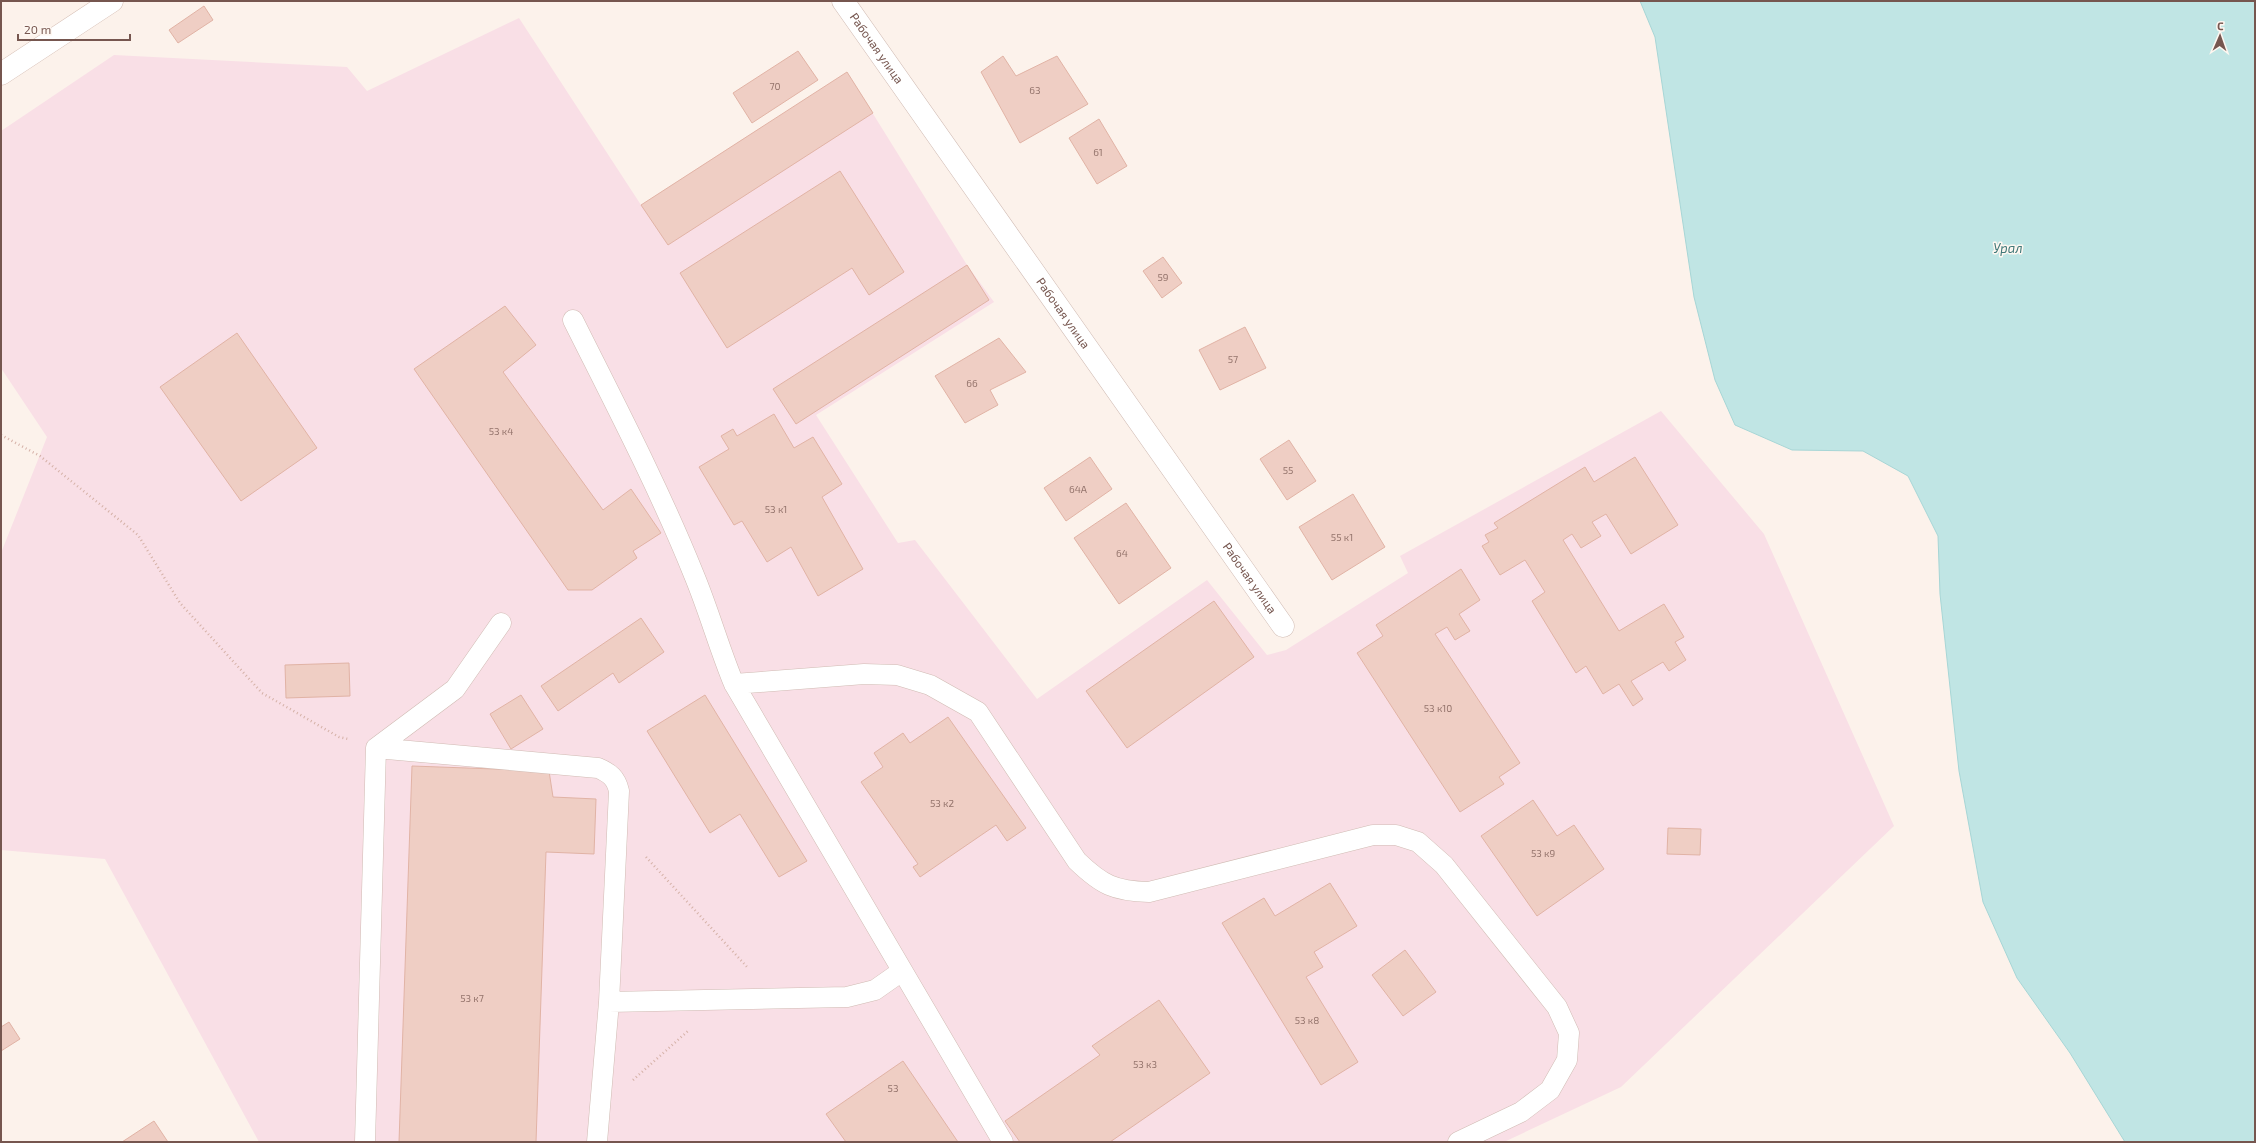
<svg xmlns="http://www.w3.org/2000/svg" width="2256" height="1143" font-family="'Exo 2',sans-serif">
<rect width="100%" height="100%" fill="#fcf2eb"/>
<!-- medical -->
<path fill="#f9dfe6" d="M 519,18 L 641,205 L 847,72 L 967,265 L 994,302 L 816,415 L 898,543 L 915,540 L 1037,699 L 1207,580 L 1267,655 L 1286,650 L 1408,573 L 1400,556 L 1661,411 L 1764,534 L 1894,826 L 1621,1087 L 1504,1142 L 259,1142 L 105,859 L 1,850 L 1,553 L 47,437 L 1,368 L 1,131 L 114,55 L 347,67 L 367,91 Z"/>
<!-- water -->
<path fill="#c0e5e4" stroke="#a7d6d6" d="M 1640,1 L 2255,1 L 2255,1142 L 2125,1142 L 2070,1053 L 2017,978 L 1983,902 L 1959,771 L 1940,594 L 1938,536 L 1908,476 L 1863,451 L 1792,450 L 1735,425 L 1715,380 L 1694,297 L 1655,37 Z"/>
<!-- building -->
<path fill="#efcec4" stroke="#e1b3a5" d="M 204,6 L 213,20 L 178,43 L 169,30 Z
M 798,51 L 818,80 L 752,123 L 733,93 Z
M 1003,56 L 1016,76 L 1057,56 L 1088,104 L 1020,143 L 981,72 Z
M 847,72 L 873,113 L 668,245 L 641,205 Z
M 1099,119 L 1127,166 L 1097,184 L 1069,138 Z
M 840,171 L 904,272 L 869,295 L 852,268 L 727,348 L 680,273 Z
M 1163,257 L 1182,283 L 1162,298 L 1143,271 Z
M 967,265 L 989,300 L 796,424 L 773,389 Z
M 505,306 L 536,345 L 503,372 L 603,510 L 631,489 L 661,533 L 633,551 L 637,558 L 592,590 L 568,590 L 414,369 Z
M 1245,327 L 1266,368 L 1220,390 L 1199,350 Z
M 237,333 L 317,448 L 241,501 L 160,387 Z
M 999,338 L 1026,372 L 990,390 L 998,405 L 965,423 L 935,376 Z
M 774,414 L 794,448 L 813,437 L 842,484 L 822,497 L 863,569 L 818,596 L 791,547 L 767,562 L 742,521 L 734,525 L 699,467 L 729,449 L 721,436 L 733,429 L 737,436 Z
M 1289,440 L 1316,481 L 1287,500 L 1260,459 Z
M 1090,457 L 1112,489 L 1066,521 L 1044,488 Z
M 1635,457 L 1678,525 L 1631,554 L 1606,514 L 1592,522 L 1601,536 L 1581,548 L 1572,534 L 1563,540 L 1619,631 L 1664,604 L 1684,637 L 1675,642 L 1686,660 L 1669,671 L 1663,662 L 1631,681 L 1643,699 L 1633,706 L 1619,684 L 1603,694 L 1586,666 L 1576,673 L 1532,601 L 1545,592 L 1525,560 L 1500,575 L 1482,546 L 1489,542 L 1485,535 L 1498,528 L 1494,523 L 1585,467 L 1594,482 Z
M 1353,494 L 1385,547 L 1332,580 L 1299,527 Z
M 1126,503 L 1171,568 L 1119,604 L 1074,538 Z
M 1461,569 L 1480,600 L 1459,614 L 1470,631 L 1455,640 L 1447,627 L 1435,634 L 1520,763 L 1499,777 L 1504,784 L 1460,812 L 1357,653 L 1383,636 L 1376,625 Z
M 1214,601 L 1254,657 L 1127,748 L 1086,691 Z
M 641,618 L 664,652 L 619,683 L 613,673 L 558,711 L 541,686 Z
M 349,663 L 350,696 L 286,698 L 285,665 Z
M 521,695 L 543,729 L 511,749 L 490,714 Z
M 705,695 L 807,861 L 779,877 L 740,814 L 710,833 L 647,731 Z
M 948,717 L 1026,828 L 1007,841 L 996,825 L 920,877 L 913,867 L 918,864 L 861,782 L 883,767 L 874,753 L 903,733 L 910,743 Z
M 412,766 L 549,771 L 553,797 L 596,799 L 594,854 L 546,852 L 536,1142 L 399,1142 Z
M 1533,800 L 1557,836 L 1574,825 L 1604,869 L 1537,916 L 1481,836 Z
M 1668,828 L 1701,829 L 1700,855 L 1667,854 Z
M 1330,883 L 1357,926 L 1314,952 L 1323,967 L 1306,977 L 1358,1062 L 1321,1085 L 1222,923 L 1264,898 L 1275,916 Z
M 1405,950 L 1436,992 L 1403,1016 L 1372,975 Z
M 1159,1000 L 1210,1073 L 1110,1142 L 1020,1142 L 1005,1121 L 1100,1055 L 1092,1046 Z
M 9,1022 L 20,1039 L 1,1051 L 1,1027 Z
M 903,1061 L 958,1142 L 846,1142 L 826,1114 Z
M 154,1121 L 168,1142 L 122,1142 Z"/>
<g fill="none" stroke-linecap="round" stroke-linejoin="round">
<!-- lane casing -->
<g stroke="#d0bbb3" stroke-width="21">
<path id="lane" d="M 573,320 C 615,404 659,488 694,575 C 709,611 719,648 734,684 L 1003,1142
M 734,684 L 864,674 L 897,675 L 930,685 L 978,712 L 1077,861 C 1102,885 1114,891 1149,892 L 1373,835 L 1396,835 L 1418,842 L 1444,865 L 1557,1007 L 1569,1033 L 1567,1060 L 1550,1090 L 1521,1112 L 1458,1142
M 376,748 L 598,768 C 610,773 616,778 619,791 L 609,1002
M 365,1142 L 376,748 L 455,689 L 501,623
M 597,1142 L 609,1002 L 847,997 L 875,990 L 902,971"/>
</g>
<!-- street casing -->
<g stroke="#d0bbb3" stroke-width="23">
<g id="street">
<path id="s1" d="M 843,1 L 1283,626"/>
</g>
</g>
<!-- secondary casing -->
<g stroke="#d3bbb1" stroke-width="23">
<path id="secondary" d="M 1,74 L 112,1"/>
</g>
<!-- path -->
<path stroke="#d5b1a7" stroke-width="2.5" stroke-dasharray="1 3" stroke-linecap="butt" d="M 1,435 L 40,456 L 138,535 L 180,603 L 262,693 L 339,737 L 348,739
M 646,857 L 748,968
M 633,1080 L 688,1031"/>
<!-- lane -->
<use href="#lane" stroke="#fff" stroke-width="20"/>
<!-- street -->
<use href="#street" stroke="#fff" stroke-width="22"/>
<!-- secondary -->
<use href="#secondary" stroke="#fff" stroke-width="22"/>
</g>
<g text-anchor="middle" stroke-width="3" stroke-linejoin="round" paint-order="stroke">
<!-- number labels -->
<g font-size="10" fill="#94746c">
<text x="775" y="90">70</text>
<text x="1035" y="94">63</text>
<text x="1098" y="156">61</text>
<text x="1163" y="281">59</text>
<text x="1233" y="363">57</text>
<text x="972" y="387">66</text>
<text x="501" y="435">53 к4</text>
<text x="1288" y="474">55</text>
<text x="1078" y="493">64А</text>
<text x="776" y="513">53 к1</text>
<text x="1342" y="541">55 к1</text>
<text x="1122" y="557">64</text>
<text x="1438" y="712">53 к10</text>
<text x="942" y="807">53 к2</text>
<text x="1543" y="857">53 к9</text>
<text x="472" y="1002">53 к7</text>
<text x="1307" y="1024">53 к8</text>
<text x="1145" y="1068">53 к3</text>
<text x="893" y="1092">53</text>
</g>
<!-- street labels -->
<g font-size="12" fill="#76564f" stroke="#fef7f1">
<text dy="4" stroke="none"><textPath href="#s1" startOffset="58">Рабочая улица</textPath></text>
<text dy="4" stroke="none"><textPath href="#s1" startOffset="382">Рабочая улица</textPath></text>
<text dy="4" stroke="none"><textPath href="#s1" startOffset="706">Рабочая улица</textPath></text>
</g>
<!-- water labels -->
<g font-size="13" font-style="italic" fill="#427979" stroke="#fef7f1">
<text x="2008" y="253">Урал</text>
</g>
</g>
<!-- border -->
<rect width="2256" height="1143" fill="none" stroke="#76564f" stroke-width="4"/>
<!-- north arrow -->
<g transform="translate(2220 36) rotate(2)" stroke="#fef7f1" stroke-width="3" paint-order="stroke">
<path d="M0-3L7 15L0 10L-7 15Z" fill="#76564f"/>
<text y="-6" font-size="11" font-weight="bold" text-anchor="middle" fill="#76564f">С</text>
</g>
<!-- scale -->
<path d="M18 34v6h112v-6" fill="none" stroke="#76564f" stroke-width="2"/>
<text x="24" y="34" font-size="12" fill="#76564f" stroke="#fef7f1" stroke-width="3" paint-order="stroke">20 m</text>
</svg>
